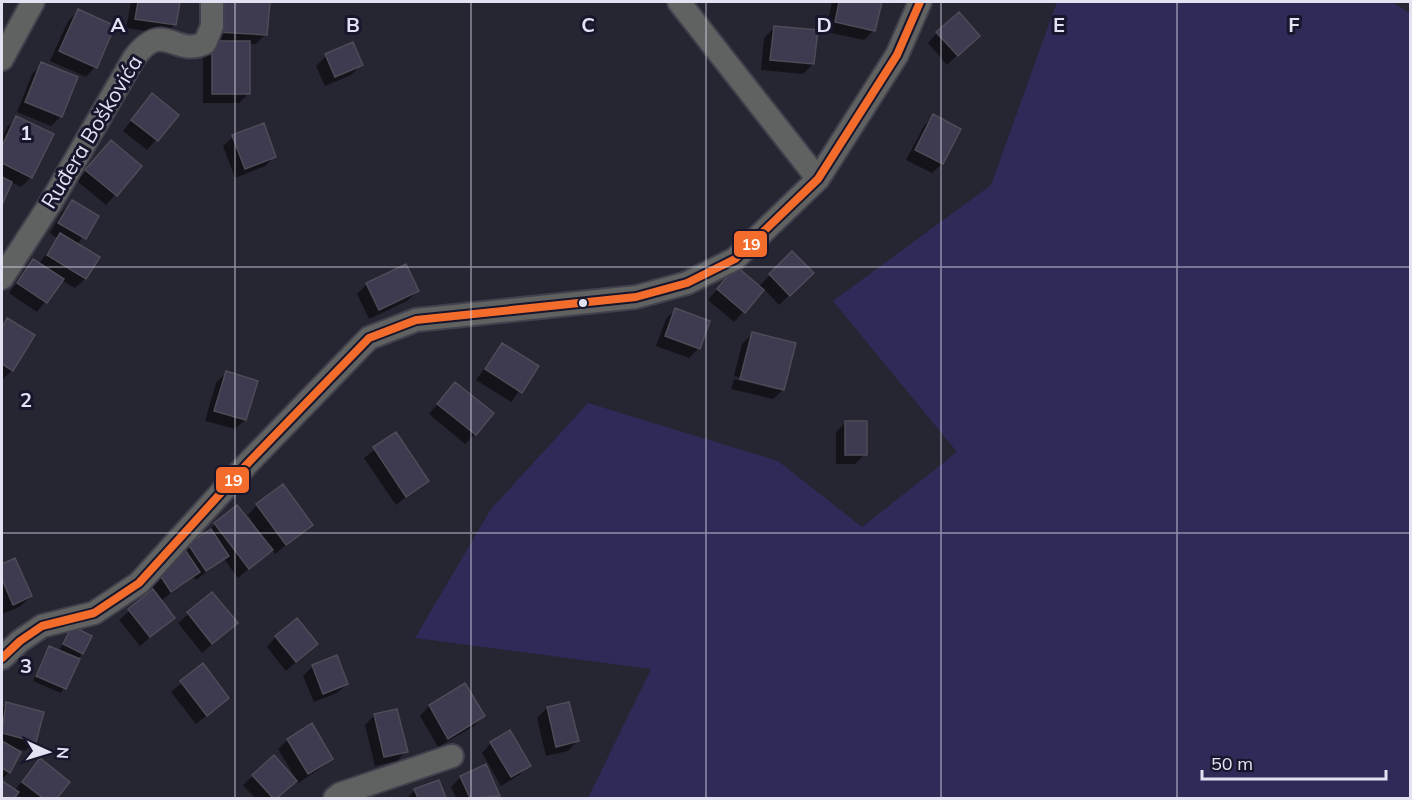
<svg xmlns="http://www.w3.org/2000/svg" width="1412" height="800" font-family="Mulish,sans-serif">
<rect width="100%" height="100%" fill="#262532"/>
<!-- green -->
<path fill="#2f2a57" d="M 1057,2 L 1392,2 L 1410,13 L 1410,798 L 588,798 L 651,669 L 415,638 L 491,509 L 588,403 L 778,461 L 862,527 L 957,452 L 833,301 L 991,185 Z"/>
<!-- shadow -->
<path fill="#0007" d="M 131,2 L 179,2 L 175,24 L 165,34 L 126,28 Z
M 212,2 L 268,2 L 266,34 L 256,44 L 249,44 L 249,93 L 239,103 L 203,103 L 203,53 Z
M 832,2 L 880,2 L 874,30 L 864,40 L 826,32 Z
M 78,11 L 113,26 L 95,67 L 86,77 L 50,61 L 68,21 Z
M 774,28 L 813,64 L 803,74 L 761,70 L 764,38 Z
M 937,33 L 968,45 L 947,65 L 928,43 Z
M 326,56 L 361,65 L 351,75 L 325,86 L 316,66 Z
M 42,64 L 61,116 L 51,126 L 17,112 L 32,74 Z
M 143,105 L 177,115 L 147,150 L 123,131 Z
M 933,116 L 959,129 L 942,164 L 932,173 L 906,160 L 924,126 Z
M 17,118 L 31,177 L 21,187 L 11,182 L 2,202 L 2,138 L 7,127 Z
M 233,137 L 275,156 L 265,166 L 235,178 L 223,146 Z
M 111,142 L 140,166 L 106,205 L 77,181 Z
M 72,202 L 97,216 L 77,245 L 97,258 L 85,279 L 75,288 L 61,280 L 37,312 L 9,293 L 33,261 L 39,264 L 57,238 L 50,233 L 62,212 Z
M 792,253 L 812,273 L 779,305 L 764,289 L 734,322 L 708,300 L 727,278 L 758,287 Z
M 367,284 L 417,291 L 407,301 L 369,319 L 357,294 Z
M 675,310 L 699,348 L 689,358 L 656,346 L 666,319 Z
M 7,320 L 12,370 L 2,380 L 2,326 Z
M 752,334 L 783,390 L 773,399 L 731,389 L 734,379 L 778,390 L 778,387 L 734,376 L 742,344 Z
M 502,345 L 537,366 L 511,402 L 476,380 Z
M 226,373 L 245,420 L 235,429 L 205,421 L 216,383 Z
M 455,384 L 475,434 L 465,444 L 429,414 Z
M 846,422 L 865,454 L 855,464 L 836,464 L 836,432 Z
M 395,434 L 427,481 L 396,505 L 364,458 Z
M 257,505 L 311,525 L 275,554 L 272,549 L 238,578 L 224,559 L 196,580 L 194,577 L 160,601 L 173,617 L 140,646 L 119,620 L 154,590 L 147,580 L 237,507 L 256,532 L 258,530 L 248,515 Z
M 14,560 L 31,596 L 21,606 L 3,614 L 2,566 Z
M 212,594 L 236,623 L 202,653 L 178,623 Z
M 72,628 L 90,637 L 61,693 L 33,681 L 45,652 L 50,647 L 59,651 Z
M 276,637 L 316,644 L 286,671 L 267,647 Z
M 203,666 L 217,707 L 196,724 L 171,692 Z
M 313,666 L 347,684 L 337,693 L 314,702 L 303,676 Z
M 464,685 L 483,716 L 474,726 L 438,747 L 420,716 L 429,706 Z
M 568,703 L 577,741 L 568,751 L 546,756 L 537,718 L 547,708 Z
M 7,704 L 35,741 L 25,751 L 14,748 L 9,772 L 2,779 L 2,709 Z
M 375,715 L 406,751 L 397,761 L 375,766 L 365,725 Z
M 288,740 L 331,759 L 321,768 L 298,783 L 296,780 L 276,798 L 255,798 L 243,785 L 253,776 L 296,779 L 278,749 Z
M 491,743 L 529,766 L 519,775 L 501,786 L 482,753 Z
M 40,760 L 68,782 L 55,798 L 21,798 L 16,794 L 13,798 L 2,798 L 2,783 L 14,791 Z
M 461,777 L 498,796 L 496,798 L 456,798 L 451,787 Z
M 438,782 L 444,798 L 407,798 L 415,790 Z"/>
<!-- building -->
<path fill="#3e3a50" stroke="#4d4c57" stroke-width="1.5" d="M 138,2 L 180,2 L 176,25 L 135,19 Z
M 220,2 L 270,2 L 267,35 L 218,32 Z
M 839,2 L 882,2 L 875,31 L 835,22 Z
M 78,9 L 115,26 L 97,68 L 59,51 Z
M 959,12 L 980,36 L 958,56 L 936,32 Z
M 774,26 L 818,30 L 814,64 L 770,60 Z
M 212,41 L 250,41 L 250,94 L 212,94 Z
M 353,42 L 363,65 L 335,77 L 325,54 Z
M 41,62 L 78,77 L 62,117 L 25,102 Z
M 152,93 L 179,115 L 158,141 L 131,120 Z
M 933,114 L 961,129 L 943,164 L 915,150 Z
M 16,116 L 54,134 L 32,178 L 2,163 L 2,146 Z
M 264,123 L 276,157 L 245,169 L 232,135 Z
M 111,140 L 142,166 L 117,196 L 85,170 Z
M 2,177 L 12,182 L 2,205 Z
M 72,200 L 99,216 L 86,239 L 58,223 Z
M 60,233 L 100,257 L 86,279 L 47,255 Z
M 792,251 L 814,273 L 790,296 L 769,274 Z
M 33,259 L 64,279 L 47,303 L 17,283 Z
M 406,264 L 419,291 L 379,310 L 366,283 Z
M 736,266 L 764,290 L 745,313 L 717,289 Z
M 675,308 L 710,321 L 700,349 L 665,336 Z
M 7,318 L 35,335 L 13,371 L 2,364 L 2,328 Z
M 752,332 L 796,343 L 784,390 L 740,379 Z
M 502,343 L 539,366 L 522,393 L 485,369 Z
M 226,371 L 258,381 L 246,420 L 214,411 Z
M 455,382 L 494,413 L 476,435 L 437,404 Z
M 845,421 L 867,421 L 867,455 L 845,455 Z
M 396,432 L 429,481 L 406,497 L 373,447 Z
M 283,484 L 313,525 L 286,545 L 256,504 Z
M 237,505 L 273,550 L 249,569 L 214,523 Z
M 211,529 L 229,556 L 206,571 L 188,544 Z
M 185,550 L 200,572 L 171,592 L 156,569 Z
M 15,558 L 32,596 L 13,605 L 2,579 L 2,564 Z
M 153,589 L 175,618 L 150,637 L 128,609 Z
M 212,592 L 238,623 L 212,644 L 187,612 Z
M 297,618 L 318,644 L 296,662 L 275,636 Z
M 72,626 L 92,636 L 83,654 L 63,644 Z
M 49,646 L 80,659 L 66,689 L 36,676 Z
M 337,655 L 348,684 L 323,694 L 312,665 Z
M 203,663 L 229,698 L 207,716 L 180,681 Z
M 465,683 L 485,716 L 448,739 L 429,705 Z
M 6,702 L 44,712 L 36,742 L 2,733 Z
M 569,702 L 579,741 L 556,747 L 547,707 Z
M 397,709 L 408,752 L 384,757 L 374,714 Z
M 312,723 L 333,759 L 308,774 L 287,739 Z
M 510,730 L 531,766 L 511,777 L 490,742 Z
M 2,741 L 21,752 L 10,773 L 2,768 Z
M 274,755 L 297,781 L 277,798 L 273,798 L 252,775 Z
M 40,758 L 70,782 L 57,798 L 43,798 L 22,782 Z
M 486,764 L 500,796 L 470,798 L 460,776 Z
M 439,780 L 446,798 L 418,798 L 414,789 Z
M 2,781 L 19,792 L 14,798 L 2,798 Z"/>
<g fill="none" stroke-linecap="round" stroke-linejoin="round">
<!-- minor casing -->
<g stroke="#41404c" stroke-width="26">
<path id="minor" d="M 679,2 L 818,179
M 2,59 L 33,2
M 2,278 L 50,204 L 134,58 C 164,18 174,58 205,43 L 212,26 L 212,2
M 2,658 L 20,641 L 42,626 L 94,613 L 139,583 L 249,462 L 369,338 L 416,320 L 636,297 L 687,283 L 735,259 L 818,179 L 897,55 L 920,2
M 335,798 L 340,794 L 452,756"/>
</g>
<!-- minor -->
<use href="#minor" stroke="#606161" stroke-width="22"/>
<!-- bus-1 casing -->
<g stroke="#18162d" stroke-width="12">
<path id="bus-1" d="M 2,658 L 20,641 L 42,626 L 94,613 L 139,583 L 249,462 L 369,338 L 416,320 L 636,297 L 687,283 L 735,259 L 818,179 L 897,55 L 920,2"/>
</g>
<!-- bus-1 -->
<use href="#bus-1" stroke="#f36c2b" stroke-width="8"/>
</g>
<!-- grid -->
<path fill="none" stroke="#e2e2f2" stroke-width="1.5" stroke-opacity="0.55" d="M 235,2 L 235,798M 471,2 L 471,798M 706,2 L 706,798M 941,2 L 941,798M 1177,2 L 1177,798M 2,267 L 1410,267M 2,533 L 1410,533"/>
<!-- markers -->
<circle fill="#e2e2f2" stroke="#18162d" stroke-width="2" cx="583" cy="303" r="5"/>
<g text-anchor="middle" stroke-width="6" stroke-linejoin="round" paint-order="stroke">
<!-- street labels -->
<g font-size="21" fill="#e2e2f2" stroke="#18162d">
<text transform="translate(92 132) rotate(-59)" y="7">Ruđera Boškovića</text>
</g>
</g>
<g font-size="20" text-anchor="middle" font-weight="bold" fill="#e2e2f2" stroke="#18162d" stroke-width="6" stroke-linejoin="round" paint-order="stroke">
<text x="118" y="32">A</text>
<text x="353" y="32">B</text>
<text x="588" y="32">C</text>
<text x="824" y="32">D</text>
<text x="1059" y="32">E</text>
<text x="1294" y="32">F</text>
<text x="26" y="140">1</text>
<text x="26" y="407">2</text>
<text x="26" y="673">3</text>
</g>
<g stroke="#18162d" stroke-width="2">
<rect x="733" y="230" width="35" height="28" rx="6" fill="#f36c2b"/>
<rect x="215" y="466" width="35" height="28" rx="6" fill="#f36c2b"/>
</g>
<g font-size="16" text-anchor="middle" font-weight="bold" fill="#fff">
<text x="751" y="250">19</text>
<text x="233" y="486">19</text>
</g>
<!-- border -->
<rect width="1412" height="800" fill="none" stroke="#e2e2f2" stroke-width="6"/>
<!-- north arrow -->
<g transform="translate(48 752) rotate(94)" stroke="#18162d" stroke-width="4.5" paint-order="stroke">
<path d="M0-4.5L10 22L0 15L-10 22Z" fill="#e2e2f2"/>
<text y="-9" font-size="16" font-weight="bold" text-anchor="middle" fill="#e2e2f2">N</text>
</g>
<!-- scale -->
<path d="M1202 770v9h184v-9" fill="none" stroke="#e2e2f2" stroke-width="3"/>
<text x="1211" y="770" font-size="18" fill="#e2e2f2" stroke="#18162d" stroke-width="4.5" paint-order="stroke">50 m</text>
</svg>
